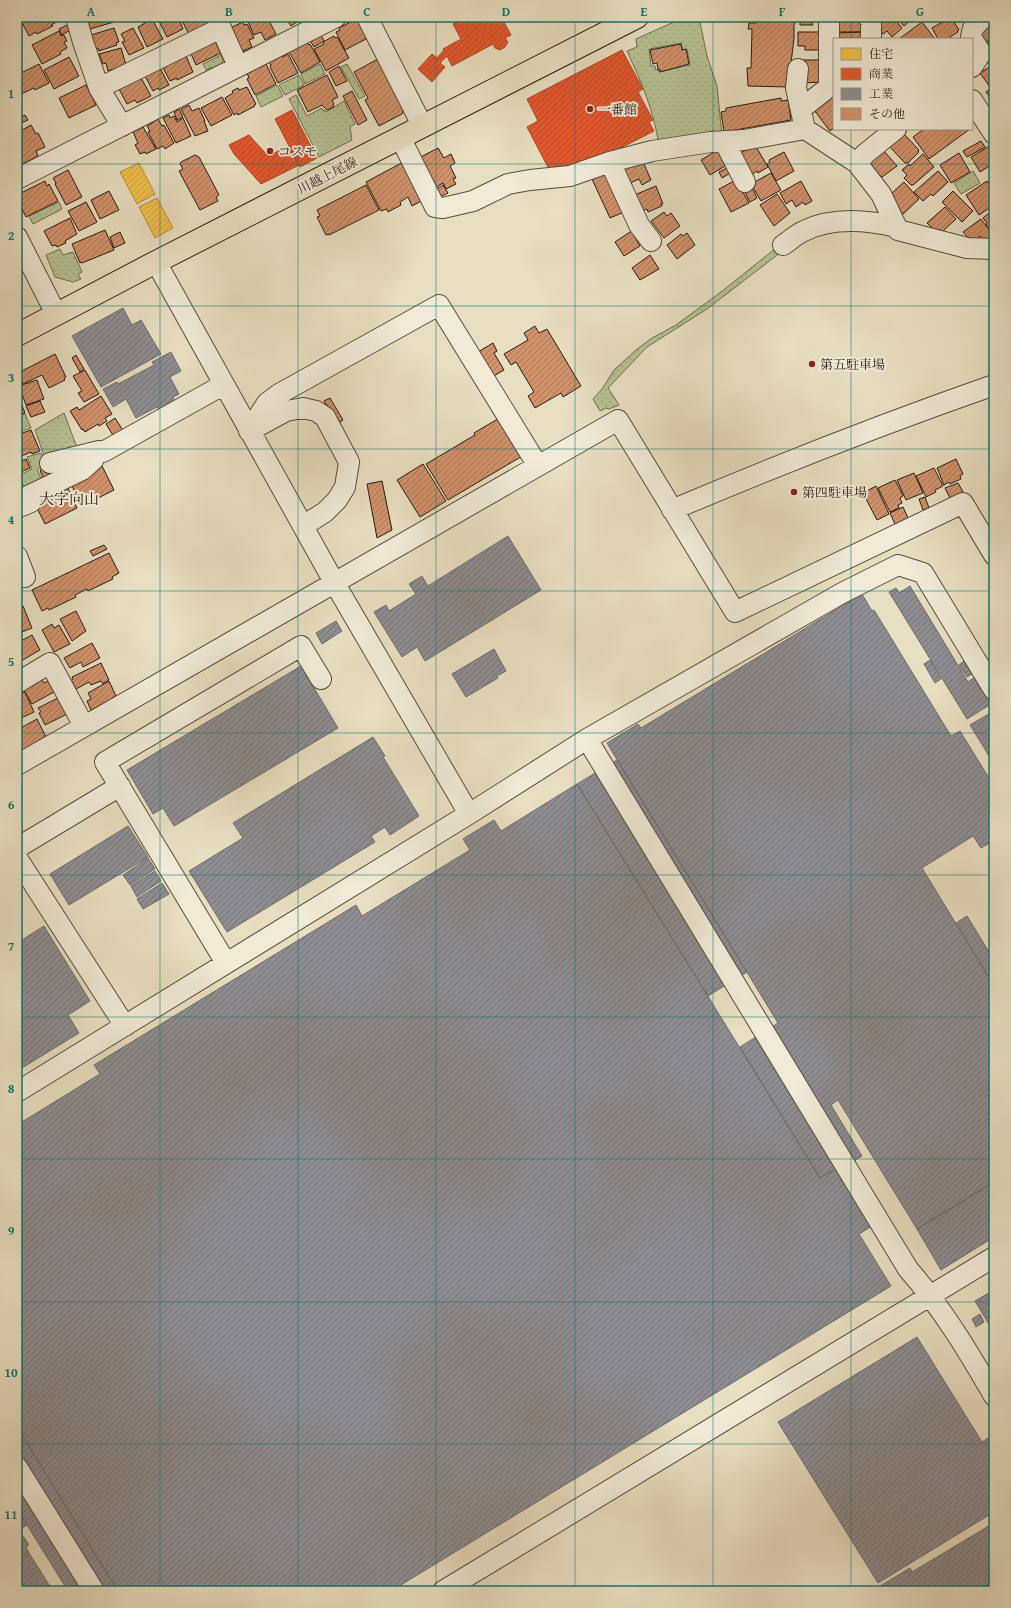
<svg xmlns="http://www.w3.org/2000/svg" width="1011" height="1608" font-family="'Gentium Book Plus','Noto Serif JP',serif">
<defs>
<pattern id="grass-dots" width="8" height="8" patternUnits="userSpaceOnUse"><rect width="8" height="8" fill="#b6c192"/><path d="M2 2h.1M6 6h.1" fill="none" stroke="#9ca57d" stroke-width="1.8" stroke-linecap="round"/></pattern>
<pattern id="homes-hatch" width="6" height="6" patternUnits="userSpaceOnUse"><rect width="6" height="6" fill="#f2c14e"/><path d="M-1 1l2-2M0 6l6-6M5 7l2-2" fill="none" stroke="#d0a543"/></pattern>
<pattern id="shops-hatch" width="6" height="6" patternUnits="userSpaceOnUse"><rect width="6" height="6" fill="#e4572e"/><path d="M-1 1l2-2M0 6l6-6M5 7l2-2" fill="none" stroke="#b94726"/></pattern>
<pattern id="industry-hatch" width="6" height="6" patternUnits="userSpaceOnUse"><rect width="6" height="6" fill="#8d8d92"/><path d="M-1 1l2-2M0 6l6-6M5 7l2-2" fill="none" stroke="#737276"/></pattern>
<pattern id="building-hatch" width="6" height="6" patternUnits="userSpaceOnUse"><rect width="6" height="6" fill="#d1926c"/><path d="M-1 1l2-2M0 6l6-6M5 7l2-2" fill="none" stroke="#aa7657"/></pattern>
</defs>
<rect width="100%" height="100%" fill="#e8dec1"/>
<filter id="stains"><feTurbulence type="fractalNoise" baseFrequency=".005" numOctaves="4"/><feColorMatrix values="0 0 0 0 .2 0 0 0 0 .09 0 0 0 0 .02 0 0 0 .5 -.17"/></filter>
<radialGradient id="worn" r=".72"><stop offset=".6" stop-color="#630" stop-opacity="0"/><stop offset="1" stop-color="#630" stop-opacity=".3"/></radialGradient>
<!-- grass -->
<path fill="url(#grass-dots)" stroke="#6f6e52" fill-rule="evenodd" d="M 685,17 L 699,17 L 707,56 L 717,86 L 722,136 L 659,145 C 653,108 642,84 627,51 L 637,47 L 636,39 ZM 681,43 L 683,50 L 687,49 L 690,65 L 659,72 L 659,70 L 656,70 L 655,66 L 651,66 L 649,49 Z
M 221,55 L 223,60 L 222,65 L 214,70 L 212,67 L 206,70 L 203,64 Z
M 320,64 L 325,74 L 305,84 L 301,74 Z
M 347,64 L 365,96 L 359,99 L 341,67 Z
M 299,75 L 304,85 L 285,95 L 279,85 Z
M 277,85 L 283,96 L 261,107 L 256,96 Z
M 296,95 L 307,116 L 322,108 L 323,111 L 325,110 L 326,112 L 344,101 L 355,124 L 350,127 L 352,140 L 319,157 L 289,99 Z
M 973,171 L 980,183 L 961,194 L 954,183 Z
M 59,202 L 62,209 L 33,224 L 29,216 Z
M 781,244 L 785,249 L 707,309 L 647,347 L 608,388 L 619,405 L 609,409 L 606,408 L 600,411 L 593,399 L 602,389 L 614,370 L 636,350 L 652,338 L 676,325 L 721,292 Z
M 60,249 L 63,255 L 73,252 L 82,272 L 78,274 L 81,279 L 73,282 L 55,277 L 46,255 Z
M 64,413 L 79,453 L 46,461 L 35,430 Z
M 25,414 L 31,428 L 17,433 L 17,417 Z
M 41,453 L 46,465 L 37,469 L 44,486 L 27,493 L 19,475 L 32,469 L 27,457 Z"/>
<!-- homes -->
<path fill="url(#homes-hatch)" stroke="#b58f3c" d="M 139,163 L 155,194 L 137,204 L 120,172 Z
M 157,198 L 173,228 L 155,238 L 139,207 Z"/>
<!-- shops -->
<path fill="url(#shops-hatch)" stroke="#ac4525" d="M 468,17 L 501,17 L 511,35 L 505,38 L 508,42 L 505,47 L 500,50 L 495,48 L 493,44 L 452,66 L 447,56 L 440,63 L 445,67 L 432,82 L 418,69 L 432,54 L 437,58 L 444,50 L 443,49 L 461,39 L 453,24 Z
M 622,50 L 643,89 L 638,92 L 653,120 L 649,122 L 654,131 L 587,165 L 551,173 L 527,127 L 538,121 L 527,99 Z
M 292,110 L 317,158 L 300,167 L 275,119 Z
M 249,135 L 268,156 L 289,146 L 299,165 L 261,184 L 234,154 L 229,145 Z"/>
<!-- industry -->
<path fill="url(#industry-hatch)" stroke="#6f6b6b" d="M 123,308 L 132,325 L 141,320 L 161,354 L 101,387 L 72,336 Z
M 171,352 L 181,371 L 170,377 L 179,394 L 173,397 L 175,402 L 159,410 L 157,407 L 136,418 L 126,399 L 113,407 L 103,389 L 117,382 L 118,384 L 154,365 L 152,362 Z
M 508,536 L 541,590 L 425,661 L 417,647 L 402,657 L 374,612 L 386,605 L 389,611 L 416,594 L 409,584 L 422,576 L 428,586 Z
M 910,586 L 968,682 L 975,677 L 991,704 L 967,719 L 889,592 L 896,588 L 899,593 Z
M 862,594 L 872,611 L 874,610 L 951,736 L 960,731 L 994,786 L 994,840 L 981,848 L 973,836 L 922,868 L 994,986 L 994,1182 L 917,1229 L 838,1100 L 831,1105 L 862,1156 L 838,1171 L 837,1168 L 820,1178 L 740,1047 L 778,1023 L 607,743 L 638,724 L 641,728 Z
M 336,621 L 342,631 L 322,644 L 316,633 Z
M 494,649 L 506,671 L 497,676 L 498,678 L 466,697 L 452,674 Z
M 930,660 L 941,679 L 935,683 L 924,664 Z
M 964,661 L 972,674 L 967,677 L 959,665 Z
M 301,666 L 338,728 L 174,826 L 163,808 L 153,814 L 127,770 Z
M 994,711 L 994,764 L 970,725 Z
M 373,737 L 385,756 L 383,757 L 419,816 L 390,835 L 385,827 L 371,836 L 375,842 L 227,932 L 189,871 L 243,838 L 233,823 Z
M 617,760 L 747,972 L 708,996 L 577,784 Z
M 577,784 L 820,1178 L 837,1168 L 872,1226 L 859,1234 L 891,1286 L 391,1591 L 118,1591 L 17,1427 L 17,1125 L 100,1074 L 94,1065 L 356,905 L 362,916 L 470,850 L 463,839 L 494,820 L 501,831 Z
M 128,826 L 148,857 L 69,905 L 50,874 Z
M 148,858 L 155,869 L 130,885 L 123,875 Z
M 155,871 L 161,881 L 137,897 L 131,886 Z
M 162,883 L 169,894 L 143,909 L 137,899 Z
M 967,916 L 994,960 L 994,986 L 956,923 Z
M 44,926 L 90,1001 L 68,1015 L 79,1033 L 17,1071 L 17,943 Z
M 994,1182 L 994,1237 L 941,1270 L 917,1229 Z
M 994,1290 L 994,1323 L 990,1326 L 975,1301 Z
M 980,1314 L 984,1322 L 976,1327 L 972,1319 Z
M 917,1337 L 982,1442 L 990,1437 L 994,1445 L 994,1512 L 878,1583 L 778,1422 Z
M 17,1427 L 118,1591 L 68,1591 L 27,1525 L 17,1509 Z
M 17,1509 L 27,1525 L 19,1530 L 29,1545 L 26,1547 L 29,1553 L 17,1560 Z
M 992,1524 L 994,1528 L 994,1581 L 978,1591 L 872,1591 L 910,1568 L 912,1572 Z
M 29,1553 L 53,1591 L 17,1591 L 17,1560 Z
M 994,1581 L 994,1591 L 978,1591 Z"/>
<!-- building -->
<path fill="url(#building-hatch)" stroke="#281b11" d="M 19,17 L 63,17 L 64,18 L 51,25 L 53,26 L 37,34 L 36,32 L 29,36 Z
M 86,17 L 113,17 L 114,22 L 90,29 Z
M 157,17 L 178,17 L 183,29 L 167,37 Z
M 180,17 L 205,17 L 208,23 L 201,27 L 202,29 L 190,36 Z
M 253,17 L 267,17 L 276,34 L 265,40 L 261,32 L 254,35 L 247,20 Z
M 280,17 L 299,17 L 300,20 L 291,26 L 287,20 L 282,22 Z
M 756,17 L 798,17 L 794,25 L 794,39 L 788,87 L 748,86 L 747,68 L 751,68 L 752,29 L 748,29 L 749,23 L 756,23 Z
M 800,17 L 817,17 L 817,22 L 812,21 L 813,25 L 800,25 Z
M 839,17 L 859,18 L 859,20 L 862,20 L 862,32 L 834,32 L 834,22 L 839,22 Z
M 878,17 L 893,17 L 902,28 L 892,37 L 887,31 L 883,34 L 877,27 Z
M 896,17 L 914,17 L 904,26 Z
M 951,17 L 959,30 L 957,31 L 958,32 L 950,37 L 952,39 L 938,39 L 932,28 Z
M 358,18 L 368,38 L 345,50 L 336,32 L 340,30 L 339,28 Z
M 152,19 L 163,39 L 147,47 L 138,27 Z
M 994,19 L 994,39 L 985,42 L 978,35 L 983,32 L 982,30 L 987,23 Z
M 243,22 L 244,25 L 247,24 L 254,38 L 249,40 L 252,47 L 241,52 L 232,33 L 234,32 L 232,27 Z
M 922,22 L 935,39 L 899,39 Z
M 69,24 L 72,29 L 62,35 L 59,29 Z
M 114,28 L 119,42 L 116,43 L 117,45 L 99,51 L 98,48 L 96,49 L 91,35 Z
M 133,28 L 144,48 L 129,55 L 122,42 L 125,41 L 121,34 Z
M 59,31 L 61,36 L 64,35 L 67,41 L 64,42 L 67,48 L 60,52 L 61,54 L 42,64 L 32,45 Z
M 798,32 L 822,32 L 822,50 L 805,50 L 805,46 L 798,46 Z
M 862,32 L 862,38 L 836,38 L 836,33 Z
M 321,35 L 324,41 L 314,47 L 310,40 Z
M 334,36 L 335,38 L 337,37 L 349,58 L 326,71 L 314,49 L 324,44 L 323,42 Z
M 993,39 L 994,52 L 989,55 L 983,44 Z
M 215,41 L 221,53 L 196,65 L 189,49 Z
M 307,42 L 309,45 L 310,44 L 320,62 L 301,73 L 289,52 Z
M 681,44 L 682,50 L 686,49 L 689,64 L 660,72 L 660,69 L 658,70 L 657,63 L 653,64 L 650,50 Z
M 121,48 L 126,65 L 108,71 L 106,63 L 103,64 L 99,54 Z
M 288,54 L 298,73 L 278,83 L 270,67 L 271,66 L 269,61 L 281,55 L 282,57 Z
M 186,56 L 193,72 L 177,80 L 177,78 L 170,81 L 161,64 Z
M 69,57 L 79,76 L 54,89 L 44,70 Z
M 994,57 L 994,84 L 990,87 L 980,73 L 991,66 L 987,62 Z
M 378,59 L 404,108 L 402,114 L 379,126 L 365,100 L 368,98 L 354,72 Z
M 804,60 L 822,60 L 822,82 L 804,83 Z
M 39,64 L 49,83 L 35,90 L 34,88 L 17,96 L 17,75 Z
M 266,64 L 276,84 L 255,95 L 247,79 L 249,78 L 247,73 Z
M 339,66 L 347,81 L 336,86 L 329,72 Z
M 160,68 L 169,85 L 159,90 L 158,88 L 153,91 L 144,74 Z
M 327,75 L 338,97 L 332,100 L 334,104 L 333,105 L 334,107 L 327,110 L 322,105 L 308,112 L 297,90 Z
M 140,76 L 151,96 L 137,103 L 135,100 L 127,104 L 119,89 Z
M 86,85 L 96,105 L 69,118 L 59,98 Z
M 247,87 L 256,104 L 254,105 L 255,106 L 238,115 L 237,113 L 234,115 L 225,98 L 233,93 L 232,91 L 238,88 L 239,90 Z
M 994,87 L 994,103 L 986,92 Z
M 352,91 L 367,120 L 358,125 L 343,96 Z
M 834,95 L 834,128 L 830,131 L 814,110 Z
M 222,97 L 232,115 L 211,126 L 201,108 Z
M 781,98 L 781,101 L 788,100 L 791,120 L 724,132 L 721,112 L 726,111 L 726,108 Z
M 189,105 L 192,111 L 199,108 L 205,121 L 204,121 L 208,131 L 195,136 L 181,109 Z
M 179,109 L 183,117 L 177,120 L 174,112 Z
M 25,115 L 28,120 L 17,125 L 17,119 Z
M 169,115 L 170,118 L 174,116 L 177,122 L 183,118 L 191,136 L 176,143 L 163,118 Z
M 158,119 L 162,126 L 164,125 L 174,143 L 165,149 L 163,146 L 157,149 L 148,132 L 150,131 L 147,126 Z
M 31,125 L 36,134 L 38,133 L 45,147 L 36,151 L 38,156 L 17,167 L 17,133 Z
M 143,127 L 156,149 L 146,154 L 145,152 L 140,154 L 135,145 L 138,143 L 133,132 Z
M 924,129 L 970,129 L 929,159 L 913,137 Z
M 903,133 L 919,150 L 918,151 L 919,152 L 908,163 L 905,163 L 889,146 Z
M 981,141 L 985,147 L 967,157 L 963,151 Z
M 755,145 L 768,167 L 758,173 L 757,171 L 751,175 L 739,154 Z
M 991,145 L 994,150 L 994,169 L 991,165 L 980,172 L 971,157 Z
M 438,148 L 444,158 L 451,154 L 455,163 L 450,166 L 456,178 L 453,179 L 456,184 L 446,189 L 443,183 L 433,189 L 417,159 Z
M 718,150 L 727,165 L 710,175 L 701,160 Z
M 883,150 L 897,166 L 882,177 L 870,168 L 873,166 L 869,162 Z
M 784,152 L 794,171 L 776,181 L 767,164 L 770,162 L 769,160 Z
M 959,153 L 970,172 L 951,183 L 940,165 Z
M 923,154 L 934,167 L 913,185 L 911,185 L 904,178 L 907,175 L 902,170 L 909,164 L 910,166 Z
M 195,155 L 199,157 L 219,195 L 216,197 L 218,201 L 200,210 L 179,171 L 183,169 L 180,164 L 181,162 Z
M 407,160 L 425,199 L 412,206 L 408,197 L 400,202 L 401,205 L 388,212 L 387,209 L 381,211 L 366,182 Z
M 640,162 L 641,165 L 644,164 L 651,180 L 642,185 L 639,179 L 628,184 L 622,170 Z
M 729,167 L 732,172 L 722,178 L 719,172 Z
M 68,170 L 82,197 L 66,205 L 55,184 L 56,183 L 53,178 Z
M 605,171 L 624,212 L 610,218 L 591,177 Z
M 938,171 L 948,182 L 933,196 L 931,194 L 923,201 L 914,192 Z
M 771,173 L 781,190 L 761,201 L 751,184 Z
M 736,180 L 749,203 L 731,212 L 719,189 Z
M 45,181 L 47,186 L 49,184 L 58,201 L 26,217 L 17,199 L 17,195 Z
M 801,181 L 812,201 L 805,205 L 803,202 L 796,207 L 792,200 L 786,204 L 780,193 Z
M 987,181 L 993,190 L 991,191 L 994,198 L 991,200 L 994,205 L 979,215 L 966,195 Z
M 904,182 L 919,199 L 903,214 L 894,203 L 890,195 Z
M 366,185 L 379,210 L 329,235 L 329,234 L 326,235 L 317,217 L 320,216 L 317,210 Z
M 443,185 L 448,193 L 438,198 L 434,191 Z
M 656,186 L 663,204 L 661,204 L 662,206 L 648,212 L 647,209 L 639,212 L 632,196 Z
M 751,186 L 757,198 L 750,202 L 744,190 Z
M 109,191 L 119,210 L 100,219 L 91,200 Z
M 953,191 L 973,211 L 962,222 L 942,202 Z
M 777,194 L 790,213 L 774,226 L 760,205 Z
M 86,202 L 97,222 L 79,231 L 68,211 Z
M 945,207 L 956,219 L 942,232 L 939,229 L 936,232 L 927,223 Z
M 994,209 L 994,235 L 986,225 L 987,223 L 983,218 Z
M 664,212 L 667,216 L 671,213 L 680,226 L 664,238 L 651,221 Z
M 70,218 L 77,234 L 65,241 L 66,243 L 57,247 L 56,245 L 52,246 L 44,231 Z
M 981,219 L 994,236 L 985,243 L 980,236 L 972,242 L 963,232 Z
M 105,230 L 114,250 L 82,263 L 82,262 L 80,263 L 72,244 Z
M 633,230 L 637,236 L 635,237 L 640,246 L 624,256 L 615,242 Z
M 120,232 L 125,243 L 114,248 L 110,237 Z
M 687,233 L 695,245 L 677,259 L 667,245 L 681,234 L 683,236 Z
M 650,255 L 659,269 L 640,280 L 632,268 Z
M 535,326 L 539,333 L 547,329 L 581,386 L 563,397 L 561,393 L 535,408 L 528,396 L 534,392 L 516,362 L 511,365 L 504,354 L 528,340 L 524,333 Z
M 493,343 L 497,351 L 494,353 L 504,370 L 492,377 L 478,352 Z
M 55,354 L 66,377 L 64,378 L 65,380 L 49,388 L 42,375 L 23,384 L 18,373 Z
M 76,355 L 84,369 L 80,372 L 72,358 Z
M 85,370 L 99,394 L 84,402 L 78,393 L 82,391 L 73,376 Z
M 37,380 L 44,399 L 26,405 L 19,386 Z
M 17,392 L 25,413 L 17,415 Z
M 101,396 L 112,414 L 105,418 L 107,421 L 99,426 L 98,424 L 85,432 L 83,429 L 82,430 L 70,411 L 77,407 L 79,410 Z
M 330,398 L 343,420 L 338,423 L 324,401 Z
M 40,401 L 45,412 L 31,417 L 26,406 Z
M 501,417 L 524,455 L 448,500 L 426,464 L 475,435 L 474,433 Z
M 115,418 L 124,432 L 114,437 L 106,424 Z
M 31,430 L 40,451 L 32,454 L 31,452 L 17,458 L 17,435 Z
M 26,459 L 30,468 L 18,473 L 17,463 Z
M 956,459 L 963,474 L 960,476 L 961,479 L 950,484 L 949,482 L 944,485 L 937,468 Z
M 423,464 L 446,501 L 420,517 L 397,480 Z
M 102,466 L 114,490 L 82,506 L 70,482 Z
M 47,467 L 51,479 L 44,481 L 40,470 Z
M 934,468 L 943,486 L 935,490 L 936,492 L 926,497 L 916,476 Z
M 914,473 L 923,493 L 906,500 L 897,480 Z
M 17,474 L 27,499 L 23,501 L 17,488 Z
M 895,480 L 903,496 L 900,498 L 902,503 L 898,505 L 899,508 L 890,512 L 878,488 Z
M 382,481 L 392,530 L 377,538 L 367,484 Z
M 958,483 L 963,492 L 950,498 L 945,488 Z
M 66,484 L 77,508 L 45,524 L 33,500 Z
M 876,486 L 889,514 L 877,520 L 863,493 Z
M 925,497 L 929,508 L 923,510 L 919,499 Z
M 903,507 L 908,518 L 895,524 L 890,513 Z
M 104,545 L 107,549 L 93,556 L 90,551 Z
M 109,553 L 119,573 L 112,577 L 113,579 L 88,591 L 87,589 L 75,595 L 76,597 L 49,610 L 48,608 L 42,611 L 32,590 Z
M 23,606 L 32,628 L 17,634 L 17,609 Z
M 76,611 L 86,631 L 72,641 L 60,619 Z
M 52,624 L 54,628 L 59,625 L 70,644 L 54,652 L 42,630 Z
M 32,635 L 40,650 L 21,661 L 20,659 L 17,660 L 17,643 Z
M 92,643 L 100,658 L 83,667 L 81,662 L 70,668 L 64,658 Z
M 101,663 L 109,680 L 103,684 L 101,681 L 91,685 L 89,682 L 76,689 L 71,680 L 73,679 L 72,677 Z
M 40,677 L 44,683 L 48,681 L 54,692 L 32,704 L 22,687 Z
M 109,681 L 116,696 L 112,698 L 112,699 L 91,710 L 87,701 L 91,699 L 88,693 Z
M 20,692 L 21,694 L 25,692 L 34,712 L 17,720 L 17,693 Z
M 60,697 L 67,714 L 45,725 L 39,713 L 41,712 L 38,708 Z
M 37,719 L 46,737 L 39,740 L 40,742 L 20,751 L 17,745 L 17,730 Z"/>
<g fill="none" stroke-linecap="round" stroke-linejoin="round">
<!-- minor casing -->
<g stroke="#584c3d" stroke-width="22">
<path id="minor" d="M 76,17 L 83,42 L 99,88 L 122,126
M 216,17 L 238,66
M 367,17 L 422,125
M 829,17 L 829,87
M 868,17 L 871,19 L 871,39
M 972,39 L 981,53 L 972,67
M 972,39 L 971,37 L 973,28 L 984,17
M 798,69 L 796,88 L 805,129
M 99,88 L 221,28
M 972,100 L 994,134
M 801,109 L 834,83
M 400,137 L 435,207 L 443,208 L 473,201 L 508,184 L 530,180 L 570,176 L 610,162 L 652,151 L 711,142 L 744,140 L 805,129 L 857,163 L 881,194 L 898,230 L 967,248 L 994,249
M 724,141 L 745,182
M 610,162 L 639,225 L 651,241
M 857,163 L 865,154 L 896,129
M 17,179 L 336,17
M 17,237 L 56,314
M 783,245 C 790,241 796,234 804,231 C 832,217 867,220 897,227
M 156,262 L 334,582 L 469,814
M 251,430 L 286,411 L 303,408 L 316,411 L 325,417 L 349,462 L 345,487 L 337,500 L 325,512 L 303,526
M 249,431 L 267,403 L 279,394 L 439,305 L 538,466
M 50,463 L 99,451 L 103,452 L 223,385
M 17,508 L 31,502 L 28,496 L 82,470 L 93,460 L 90,453
M 672,510 C 778,465 885,423 994,385
M 17,556 L 25,577
M 17,683 L 50,663 L 84,726
M 587,739 L 908,1269 C 942,1308 968,1351 994,1396
M 17,765 L 618,420 L 735,612 L 963,503 L 994,555
M 17,848 L 120,786
M 17,858 L 125,1026
M 226,963 L 105,762 L 301,646 L 321,679
M 17,1092 L 469,814 L 587,739 L 842,593 L 898,565 L 923,573 L 994,690
M 17,1467 L 94,1591
M 443,1591 L 994,1257"/>
</g>
<!-- major casing -->
<g stroke="#281b11" stroke-width="24">
<path id="major" d="M 17,335 L 156,262 L 637,17"/>
</g>
<!-- minor -->
<use href="#minor" stroke="#f0ead7" stroke-width="20"/>
<!-- major -->
<use href="#major" stroke="#e8dec1" stroke-width="22"/>
</g>
<!-- grid -->
<path fill="none" stroke="#0f766e" stroke-width="1" stroke-opacity="0.55" d="M 160,17 L 160,1591M 298,17 L 298,1591M 436,17 L 436,1591M 575,17 L 575,1591M 713,17 L 713,1591M 851,17 L 851,39M 851,129 L 851,1591M 17,164 L 994,164M 17,306 L 994,306M 17,449 L 994,449M 17,591 L 994,591M 17,733 L 994,733M 17,875 L 994,875M 17,1017 L 994,1017M 17,1159 L 994,1159M 17,1302 L 994,1302M 17,1444 L 994,1444"/>
<!-- markers -->
<g fill="#8f2418" stroke="#f0ead7" stroke-width="1.5">
<circle cx="590" cy="109" r="4"/>
<circle cx="270" cy="151" r="4"/>
<circle cx="812" cy="364" r="4"/>
<circle cx="794" cy="492" r="4"/>
</g>
<g text-anchor="middle" stroke-width="4" stroke-linejoin="round" paint-order="stroke">
<!-- poi labels -->
<g font-size="13" fill="#281b11" stroke="#f0ead7" text-anchor="start">
<text x="598" y="114">一番館</text>
<text x="278" y="156">コスモ</text>
<text x="820" y="369">第五駐車場</text>
<text x="802" y="497">第四駐車場</text>
</g>
<!-- street labels -->
<g font-size="13" fill="#281b11" stroke="#f0ead7">
<text transform="translate(327 175) rotate(-27)" y="5">川越上尾線</text>
</g>
<!-- quarter labels -->
<g font-size="15" fill="#281b11" stroke="#f0ead7">
<text x="69" y="504">大字向山</text>
</g>
</g>
<!-- margin -->
<rect width="1011" height="1608" fill="none" stroke="#e8dec1" stroke-width="44"/>
<!-- legend -->
<rect x="833" y="38" width="140" height="92" fill="#f0ead7" stroke="#a09788"/>
<rect x="841" y="48" width="20" height="12" fill="#f2c14e" stroke="#a09788"/>
<text x="869" y="58" font-size="12" fill="#281b11">住宅</text>
<rect x="841" y="68" width="20" height="12" fill="#e4572e" stroke="#a09788"/>
<text x="869" y="78" font-size="12" fill="#281b11">商業</text>
<rect x="841" y="88" width="20" height="12" fill="#8d8d92" stroke="#a09788"/>
<text x="869" y="98" font-size="12" fill="#281b11">工業</text>
<rect x="841" y="108" width="20" height="12" fill="#d1926c" stroke="#a09788"/>
<text x="869" y="118" font-size="12" fill="#281b11">その他</text>
<rect x="22" y="22" width="967" height="1564" fill="none" stroke="#0f766e" stroke-width="1.5"/>
<g font-size="13" text-anchor="middle" font-weight="bold" fill="#0f766e">
<text x="91" y="16">A</text>
<text x="229" y="16">B</text>
<text x="367" y="16">C</text>
<text x="506" y="16">D</text>
<text x="644" y="16">E</text>
<text x="782" y="16">F</text>
<text x="920" y="16">G</text>
<text x="11" y="98">1</text>
<text x="11" y="240">2</text>
<text x="11" y="382">3</text>
<text x="11" y="524">4</text>
<text x="11" y="666">5</text>
<text x="11" y="809">6</text>
<text x="11" y="951">7</text>
<text x="11" y="1093">8</text>
<text x="11" y="1235">9</text>
<text x="11" y="1377">10</text>
<text x="11" y="1519">11</text>
</g>
<rect width="100%" height="100%" filter="url(#stains)"/>
<rect width="100%" height="100%" fill="url(#worn)"/>
</svg>
